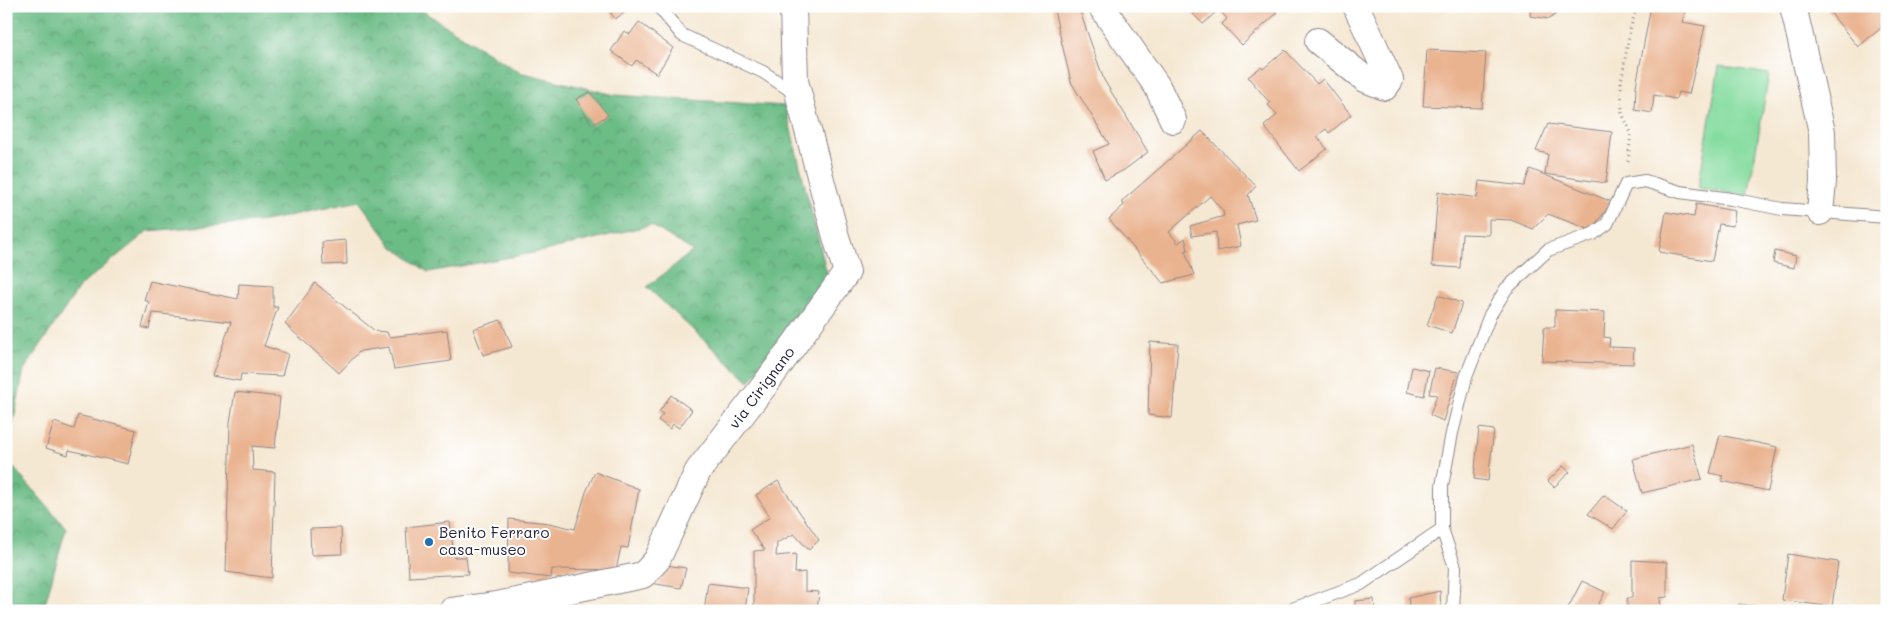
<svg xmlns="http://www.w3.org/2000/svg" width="1893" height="617" font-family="Mali,sans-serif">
<defs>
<pattern id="forest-crowns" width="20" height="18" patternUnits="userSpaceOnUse" patternTransform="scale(1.25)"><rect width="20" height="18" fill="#6cbc86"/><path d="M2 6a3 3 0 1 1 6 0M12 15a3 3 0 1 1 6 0" fill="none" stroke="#58986f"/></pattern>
</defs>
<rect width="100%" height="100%" fill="#fff"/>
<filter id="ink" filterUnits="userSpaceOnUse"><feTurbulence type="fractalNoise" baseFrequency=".02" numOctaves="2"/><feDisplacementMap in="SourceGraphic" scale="10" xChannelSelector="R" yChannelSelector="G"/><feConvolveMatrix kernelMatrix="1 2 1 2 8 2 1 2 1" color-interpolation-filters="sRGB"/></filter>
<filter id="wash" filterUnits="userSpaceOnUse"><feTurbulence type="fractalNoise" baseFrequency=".0096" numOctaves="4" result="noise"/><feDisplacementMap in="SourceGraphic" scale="20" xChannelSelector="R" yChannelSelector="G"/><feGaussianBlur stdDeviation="1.12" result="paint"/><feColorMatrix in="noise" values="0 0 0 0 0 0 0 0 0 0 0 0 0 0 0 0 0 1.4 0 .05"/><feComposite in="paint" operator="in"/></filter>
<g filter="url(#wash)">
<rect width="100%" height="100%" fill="#f5e8d3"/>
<!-- grass -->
<path fill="#86dca0" stroke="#547f6e" d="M 1719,66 L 1769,74 L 1748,196 L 1698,188 Z"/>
<!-- forest -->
<path fill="url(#forest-crowns)" stroke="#476f60" d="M 6,6 L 419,6 L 424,12 L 519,72 L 615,95 L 785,106 L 829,282 L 749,382 L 647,287 L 693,251 L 651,225 L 544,251 L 428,272 L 393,247 L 359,201 L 265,221 L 148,231 L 80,286 L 24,370 L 6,458 Z
M 6,459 L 66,528 L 43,611 L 6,611 Z"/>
<g id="blocks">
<!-- building -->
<path fill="#eab390" d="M 606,6 L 635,6 L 615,19 Z
M 1053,6 L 1078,6 L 1104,80 L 1148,152 L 1124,170 L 1105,180 L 1093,151 L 1109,144 L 1071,82 Z
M 1197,6 L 1275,6 L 1273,9 L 1277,13 L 1242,45 L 1222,24 L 1227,19 L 1219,9 L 1203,24 L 1191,12 Z
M 1531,6 L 1557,6 L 1555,15 L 1549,19 L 1530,16 Z
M 1651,6 L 1687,6 L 1682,22 L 1705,26 L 1689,94 L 1678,92 L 1676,99 L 1654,95 L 1652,113 L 1635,110 L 1636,86 Z
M 1825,6 L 1887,6 L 1887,23 L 1858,47 Z
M 639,22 L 673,48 L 657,74 L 636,60 L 632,66 L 611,51 L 624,31 L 630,34 Z
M 1285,50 L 1317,84 L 1323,79 L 1351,115 L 1329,133 L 1326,129 L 1317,136 L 1327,149 L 1299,171 L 1264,126 L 1277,115 L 1268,105 L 1270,103 L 1248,77 L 1261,67 L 1263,69 Z
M 1427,50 L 1486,53 L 1482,108 L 1423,106 Z
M 590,92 L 608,115 L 592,125 L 576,99 Z
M 1548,124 L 1612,132 L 1606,183 L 1545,174 L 1548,154 L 1536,151 Z
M 1202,131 L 1256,186 L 1248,195 L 1256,220 L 1237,225 L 1241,246 L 1217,251 L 1216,232 L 1192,236 L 1190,226 L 1224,216 L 1223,211 L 1210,196 L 1169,232 L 1178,243 L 1185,238 L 1188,250 L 1185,251 L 1194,275 L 1163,283 L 1109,219 L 1124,205 L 1122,201 Z
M 1530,169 L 1612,202 L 1591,230 L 1548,214 L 1533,229 L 1511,220 L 1489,219 L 1489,235 L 1462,234 L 1460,268 L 1432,266 L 1438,192 L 1477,198 L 1479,181 L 1524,186 Z
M 1696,204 L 1735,211 L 1733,226 L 1719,224 L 1712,261 L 1659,252 L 1666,212 L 1694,217 Z
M 346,240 L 347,264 L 323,265 L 322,242 Z
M 1775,251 L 1796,256 L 1794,268 L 1773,263 Z
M 150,281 L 238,299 L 239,284 L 273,286 L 273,307 L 278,307 L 264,346 L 288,354 L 282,376 L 241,374 L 240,381 L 212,376 L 231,322 L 153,313 L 149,329 L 142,327 L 149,302 L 144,300 Z
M 315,283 L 375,331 L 387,332 L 389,337 L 447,330 L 451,361 L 394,369 L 389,347 L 360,351 L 339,373 L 285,324 Z
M 1438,295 L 1462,303 L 1452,333 L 1427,325 Z
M 1555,310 L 1605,312 L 1604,337 L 1610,338 L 1609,347 L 1634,348 L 1633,364 L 1542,361 L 1544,327 L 1555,327 Z
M 501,320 L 512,347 L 483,355 L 473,329 Z
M 1150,342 L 1178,344 L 1172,418 L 1148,415 Z
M 1412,367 L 1429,371 L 1424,396 L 1407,392 Z
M 1435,368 L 1458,372 L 1443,421 L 1430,415 L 1437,395 L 1429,394 Z
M 235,392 L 280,397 L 275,448 L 252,446 L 253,470 L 275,472 L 272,578 L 226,572 L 230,422 Z
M 671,395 L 692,410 L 679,428 L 673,424 L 670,429 L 658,420 L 663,414 L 659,412 Z
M 78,415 L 136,430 L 128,464 L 69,450 L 68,455 L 46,448 L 54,422 L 74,429 Z
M 1479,428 L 1494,430 L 1488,481 L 1474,479 Z
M 1720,435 L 1777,447 L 1768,491 L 1722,481 L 1723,476 L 1710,473 Z
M 1692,444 L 1702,479 L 1642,493 L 1633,459 Z
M 1563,466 L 1570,472 L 1554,487 L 1548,481 Z
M 595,472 L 639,489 L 628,548 L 621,547 L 616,570 L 552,569 L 551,578 L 508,573 L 509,519 L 549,523 L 575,529 L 586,492 Z
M 778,481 L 819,540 L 809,550 L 794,534 L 777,543 L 776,556 L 796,554 L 795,573 L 805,572 L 805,591 L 819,592 L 817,611 L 754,611 L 754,551 L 765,550 L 750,530 L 770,517 L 756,495 Z
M 1604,495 L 1627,511 L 1613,529 L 1588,514 Z
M 450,522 L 454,557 L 466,557 L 468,574 L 409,577 L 406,527 Z
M 341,528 L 342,554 L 311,555 L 310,529 Z
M 1788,554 L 1838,562 L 1832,607 L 1782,600 Z
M 1632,560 L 1667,562 L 1667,597 L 1660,598 L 1661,611 L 1627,611 L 1627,598 L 1632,598 Z
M 658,564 L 686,568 L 681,588 L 650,583 Z
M 1582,581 L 1605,592 L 1595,611 L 1575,611 L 1568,608 Z
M 708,583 L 748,588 L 745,611 L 704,611 Z
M 1440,591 L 1441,611 L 1410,611 L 1408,598 Z
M 1374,599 L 1375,611 L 1355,611 L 1355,601 Z
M 1739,604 L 1779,610 L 1779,611 L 1738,611 Z"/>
</g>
</g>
<g filter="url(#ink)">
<use href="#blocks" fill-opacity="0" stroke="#8c8587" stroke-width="1"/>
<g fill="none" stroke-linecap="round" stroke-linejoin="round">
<!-- lane casing -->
<g stroke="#8c8587" stroke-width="14">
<path id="lane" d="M 658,6 L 682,35 L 763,72 L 796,94
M 1287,611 L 1361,584 L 1442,529
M 1453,611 L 1455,567 L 1442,529 L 1442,486 L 1452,433 L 1466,377 L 1490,315 L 1506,289 L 1548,250 L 1593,234 L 1607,224 L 1626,184 L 1645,181 L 1680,192 L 1731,199 L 1782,209 L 1887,217"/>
</g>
<!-- street casing -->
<g stroke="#8c8587" stroke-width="28">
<path id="street" d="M 1101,6 L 1157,86 L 1173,120
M 1793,6 L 1822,132 L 1823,182 L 1820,212
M 1318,41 L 1365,79 L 1385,87 L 1390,80 L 1356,6
M 452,611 L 497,605 L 643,575 L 657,560 L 698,471 L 764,386 L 847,272 L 836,237 L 795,81 L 793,6"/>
</g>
<!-- path -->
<path stroke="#8c8587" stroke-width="3" stroke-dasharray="1 4" stroke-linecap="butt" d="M 1628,161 L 1631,133 L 1622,113 L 1621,83 L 1630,30 L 1637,6"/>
<!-- lane -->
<use href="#lane" stroke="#fff" stroke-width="12"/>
<!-- street -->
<use href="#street" stroke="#fff" stroke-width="26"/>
</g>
</g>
<!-- markers -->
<circle fill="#1f6fb2" stroke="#fff" stroke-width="2" cx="429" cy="542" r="5"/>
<g text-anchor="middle" stroke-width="4" stroke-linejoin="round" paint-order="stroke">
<!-- street labels -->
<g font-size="15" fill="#22223b" stroke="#fff">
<text transform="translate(762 388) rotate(-53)" y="5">via Cirignano</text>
</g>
<!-- poi labels -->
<g font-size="15" fill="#22223b" stroke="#fff" text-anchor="start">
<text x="439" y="538">Benito Ferraro<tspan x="439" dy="17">casa-museo</tspan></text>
</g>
</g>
<!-- margin -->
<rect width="1893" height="617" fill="none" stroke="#fff" stroke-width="25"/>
</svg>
